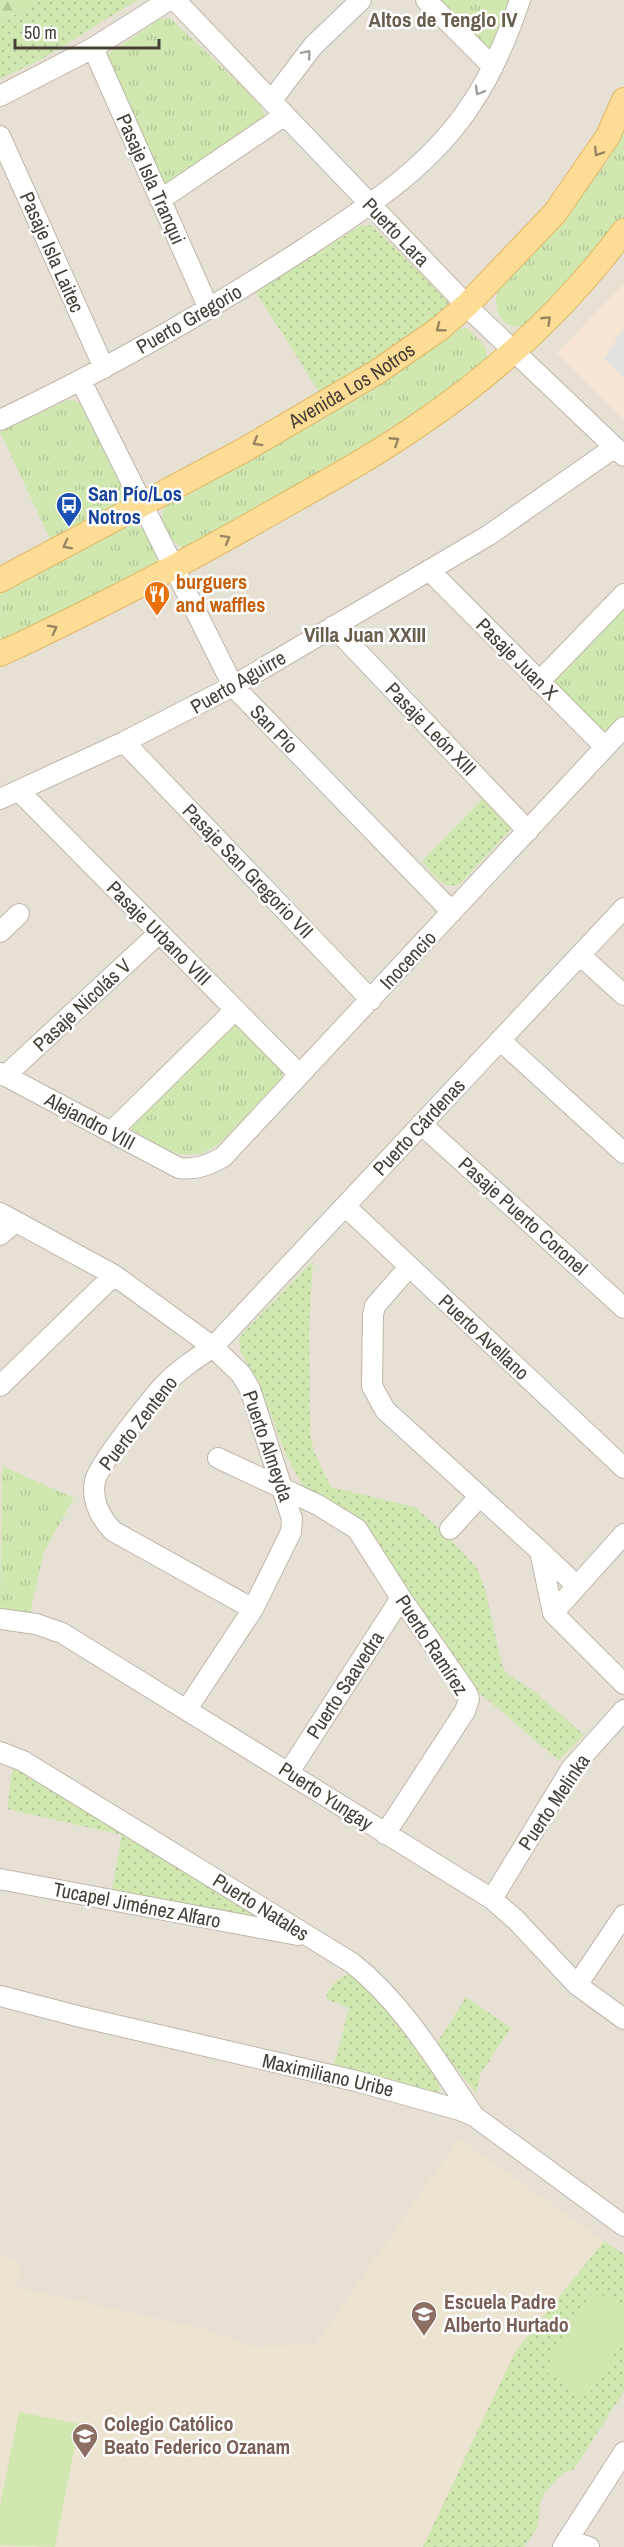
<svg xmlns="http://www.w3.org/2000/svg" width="624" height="2547" font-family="'Archivo Narrow',sans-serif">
<defs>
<pattern id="grass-dots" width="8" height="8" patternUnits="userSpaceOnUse" patternTransform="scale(1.5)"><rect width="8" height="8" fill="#d0e7b0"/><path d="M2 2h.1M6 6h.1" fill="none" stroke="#b4c798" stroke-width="1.8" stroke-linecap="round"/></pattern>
<pattern id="forest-firs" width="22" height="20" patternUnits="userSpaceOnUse" patternTransform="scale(1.5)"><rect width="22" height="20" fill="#d0e7b0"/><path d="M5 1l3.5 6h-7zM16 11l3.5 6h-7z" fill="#b4c798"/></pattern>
<pattern id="park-tufts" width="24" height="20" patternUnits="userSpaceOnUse" patternTransform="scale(1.5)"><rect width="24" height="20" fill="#d0e7b0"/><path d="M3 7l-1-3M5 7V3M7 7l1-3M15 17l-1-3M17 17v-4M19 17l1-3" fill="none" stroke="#b4c798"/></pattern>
</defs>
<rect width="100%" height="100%" fill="#f3efe7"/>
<!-- residential -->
<path fill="#e7e1d5" d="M 41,0 L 624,0 L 624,2547 L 0,2547 L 0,23 Z"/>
<!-- commercial -->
<path fill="#f5e5d2" d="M 624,283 L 624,420 L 557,353 Z"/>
<!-- education -->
<path fill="#ece3d1" d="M 459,2139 L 604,2241 L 515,2352 L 423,2547 L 0,2547 L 0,2256 L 20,2261 L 16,2287 L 204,2329 L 252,2346 L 315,2345 Z"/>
<!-- grass -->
<path fill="url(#grass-dots)" d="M 41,0 L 137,0 L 42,59 L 0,79 L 0,23 Z
M 371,225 L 448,299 L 448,306 L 417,333 L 321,395 L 256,292 L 360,226 Z
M 484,797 L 510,823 L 511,829 L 462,882 C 445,894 433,873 422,861 Z
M 313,1261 L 309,1324 L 310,1434 L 314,1451 L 331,1487 L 414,1507 L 441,1530 L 455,1534 L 451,1540 L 477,1568 L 485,1589 L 502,1665 L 507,1674 L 535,1692 L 584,1735 L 559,1760 C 528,1737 502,1708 470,1687 L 375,1545 L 305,1491 L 286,1455 L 259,1383 L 240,1351 L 239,1339 L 245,1331 Z
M 13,1766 L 255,1915 L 255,1918 L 112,1889 L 122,1835 L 7,1809 Z
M 349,1974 C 374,1985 422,2057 440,2081 L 439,2091 L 432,2092 L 334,2065 L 349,2008 L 326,1999 C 328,1986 337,1979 349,1974 Z
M 466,1997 L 511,2028 L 480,2075 L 476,2093 L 438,2046 L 438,2041 Z
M 604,2241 L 624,2254 L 624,2391 L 574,2469 L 563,2473 L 545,2492 L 540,2503 L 538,2526 L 524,2547 L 423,2547 L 515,2352 Z"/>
<!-- forest -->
<path fill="url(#forest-firs)" d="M 0,0 L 41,0 L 0,23 Z"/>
<!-- park -->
<path fill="url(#park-tufts)" d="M 439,0 L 513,0 L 496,45 L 489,48 L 482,44 Z
M 170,18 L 261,104 L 264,116 L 169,185 L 164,185 L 107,55 L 158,20 Z
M 624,133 L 624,216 L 578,272 L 524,327 C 499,329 490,306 500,286 L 556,228 L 607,161 Z
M 468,328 L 486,348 L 487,358 L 482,365 L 414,416 L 190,549 C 172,548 154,522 166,505 L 239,466 L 358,398 L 459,329 Z
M 68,400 L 76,401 L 83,406 L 129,497 L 128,502 L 51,541 L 0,432 Z
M 134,524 C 148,528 160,550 156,565 L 0,645 L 0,590 Z
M 624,601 L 624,715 L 614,727 L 601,733 L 550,687 L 552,675 Z
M 234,1024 L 243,1027 L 284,1071 L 283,1077 L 223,1140 C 189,1170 164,1148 131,1129 L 130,1126 L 228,1028 Z
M 2,1466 L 74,1498 L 44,1552 L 30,1613 L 0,1609 Z"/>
<!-- pitch -->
<path fill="#d0e7b0" d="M 594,2290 L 624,2308 L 624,2339 L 587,2397 L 544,2370 Z
M 19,2412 L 79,2424 L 55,2547 L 0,2545 L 0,2506 Z"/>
<!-- parking -->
<path fill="#e4e2df" d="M 624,327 L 624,379 L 604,359 Z"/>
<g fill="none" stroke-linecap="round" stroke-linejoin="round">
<!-- minor casing -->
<g stroke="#beb6a9" stroke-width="22">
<path id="minor" d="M 175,0 L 477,316 L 624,456
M 426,0 L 493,67
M 93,48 L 209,309
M 0,96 L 93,48 L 169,0
M 272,100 L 313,46 L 361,0
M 0,136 L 104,368
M 160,200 L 285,115
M 81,381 L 233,686 L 452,912
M 0,420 C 106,370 207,312 305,248 C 367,207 431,167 472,103 C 493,72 508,35 520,0
M 429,570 L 605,747
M 333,626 L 528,831
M 539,682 L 624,594
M 124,742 L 371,1000
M 19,791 L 300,1075
M 0,799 L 124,742 L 233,686 L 489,535 L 615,447
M 0,932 L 19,914
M 580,955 L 624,995
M 500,1040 L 624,1153
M 0,1073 L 179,1168 C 196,1170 209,1165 223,1157 L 624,727
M 5,1076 L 159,933
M 421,1124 L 624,1308
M 111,1132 L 235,1010
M 345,1206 L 624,1468
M 0,1213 L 114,1275 L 213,1347 L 241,1374 L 250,1389 L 292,1519 L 291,1532 L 253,1609 L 187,1709
M 0,1235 L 15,1222
M 409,1267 L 375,1306 L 373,1315 L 372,1386 L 385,1410 L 540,1551 L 553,1613 L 624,1684
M 0,1386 L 114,1275
M 218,1458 L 318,1505 L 357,1529 L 401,1598 L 467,1693 L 469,1699 L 465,1711 L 385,1834
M 450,1529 L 480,1496
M 540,1551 L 577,1586
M 253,1609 L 113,1531 C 100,1517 91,1501 95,1481 C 98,1465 149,1402 162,1387 C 177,1371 195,1359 213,1347 L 624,908
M 553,1613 L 624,1534
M 0,1619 L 36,1624 L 62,1633 L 492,1899 L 516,1920 L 577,1985 L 624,2019
M 0,1752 L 23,1761 L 352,1963 C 403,2003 438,2063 474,2116
M 289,1772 L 401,1598
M 0,1879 L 298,1935
M 492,1899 L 571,1769 L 624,1710
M 577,1985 L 624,1915
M 0,1996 L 81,2017 L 356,2081 L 460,2110 L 474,2116 L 624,2226
M 567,2540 L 589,2547
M 563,2547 L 624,2452"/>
</g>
<!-- major casing -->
<g stroke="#e2b866" stroke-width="26">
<g id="major">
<path id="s1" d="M 0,580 L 244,450 L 377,372 L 439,329 L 467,305 L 555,213 L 608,136 L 624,100"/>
<path d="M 0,654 C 93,611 184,563 273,512 C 322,484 371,458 417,426 C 496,373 567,307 624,231"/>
</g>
</g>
<!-- minor -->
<use href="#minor" stroke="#fff" stroke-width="20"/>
<!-- major -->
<use href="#major" stroke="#fddc96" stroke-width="24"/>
</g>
<!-- one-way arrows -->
<defs><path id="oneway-chevron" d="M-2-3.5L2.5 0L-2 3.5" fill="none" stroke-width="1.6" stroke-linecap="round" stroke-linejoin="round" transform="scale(1.5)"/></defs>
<g stroke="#a29f9a">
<use href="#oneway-chevron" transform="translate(307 54) rotate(-50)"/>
<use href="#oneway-chevron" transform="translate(479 91) rotate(120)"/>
</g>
<g stroke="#988661">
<use href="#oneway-chevron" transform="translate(598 152) rotate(123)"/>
<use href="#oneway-chevron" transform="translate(547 320) rotate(-44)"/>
<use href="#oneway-chevron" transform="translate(440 328) rotate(142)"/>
<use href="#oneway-chevron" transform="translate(395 441) rotate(-33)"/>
<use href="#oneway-chevron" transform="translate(257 442) rotate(150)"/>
<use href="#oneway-chevron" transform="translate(226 539) rotate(-29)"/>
<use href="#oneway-chevron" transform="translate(67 545) rotate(153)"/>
<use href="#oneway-chevron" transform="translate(53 629) rotate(-27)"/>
</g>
<!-- icons -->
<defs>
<g id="bus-pin" transform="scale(1.35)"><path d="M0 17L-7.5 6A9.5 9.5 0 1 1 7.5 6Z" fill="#1a4fb4" stroke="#fff"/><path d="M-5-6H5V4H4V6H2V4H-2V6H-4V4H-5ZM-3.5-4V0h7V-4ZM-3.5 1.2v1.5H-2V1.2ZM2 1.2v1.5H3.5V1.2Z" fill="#fff"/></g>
<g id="restaurant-pin" transform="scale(1.35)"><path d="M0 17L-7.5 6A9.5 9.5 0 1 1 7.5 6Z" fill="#e8710a" stroke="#fff"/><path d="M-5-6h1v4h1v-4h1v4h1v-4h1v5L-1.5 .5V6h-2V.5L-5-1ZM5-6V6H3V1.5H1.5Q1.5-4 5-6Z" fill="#fff"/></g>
<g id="school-pin" transform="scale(1.35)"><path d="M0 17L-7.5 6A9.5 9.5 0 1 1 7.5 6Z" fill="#8d6e63" stroke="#fff"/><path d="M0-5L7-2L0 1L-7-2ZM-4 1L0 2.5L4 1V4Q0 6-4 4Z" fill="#fff"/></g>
</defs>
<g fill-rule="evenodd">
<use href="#bus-pin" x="69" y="505"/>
<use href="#restaurant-pin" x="157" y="594"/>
<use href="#school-pin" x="424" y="2314"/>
<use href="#school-pin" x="85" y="2436"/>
</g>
<g text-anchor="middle" stroke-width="5" stroke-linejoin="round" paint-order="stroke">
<!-- street labels -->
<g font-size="20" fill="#463f36" stroke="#fff">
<text transform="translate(151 179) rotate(66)" y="7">Pasaje Isla Tranqui</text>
<text transform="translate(396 232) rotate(46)" y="7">Puerto Lara</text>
<text transform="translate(52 252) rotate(66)" y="7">Pasaje Isla Laitec</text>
<text transform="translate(189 319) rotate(-30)" y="7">Puerto Gregorio</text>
<text dy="7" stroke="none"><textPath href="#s1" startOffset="402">Avenida Los Notros</textPath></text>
<text transform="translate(517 659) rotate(45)" y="7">Pasaje Juan X</text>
<text transform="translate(238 682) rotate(-30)" y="7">Puerto Aguirre</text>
<text transform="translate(274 729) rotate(46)" y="7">San Pío</text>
<text transform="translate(431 729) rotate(46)" y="7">Pasaje León XIII</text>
<text transform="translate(248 871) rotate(46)" y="7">Pasaje San Gregorio VII</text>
<text transform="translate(159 933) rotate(45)" y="7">Pasaje Urbano VIII</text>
<text transform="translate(408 960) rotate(-47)" y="7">Inocencio</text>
<text transform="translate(82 1005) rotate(-43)" y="7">Pasaje Nicolás V</text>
<text transform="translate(90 1121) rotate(28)" y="7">Alejandro VIII</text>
<text transform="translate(419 1127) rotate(-47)" y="7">Puerto Cárdenas</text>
<text transform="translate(523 1216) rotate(42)" y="7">Pasaje Puerto Coronel</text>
<text transform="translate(484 1337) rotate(43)" y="7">Puerto Avellano</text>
<text transform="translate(138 1423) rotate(-52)" y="7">Puerto Zenteno</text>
<text transform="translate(268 1446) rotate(71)" y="7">Puerto Almeyda</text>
<text transform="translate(432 1645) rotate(57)" y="7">Puerto Ramírez</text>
<text transform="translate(345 1685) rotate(-57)" y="7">Puerto Saavedra</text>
<text transform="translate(326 1796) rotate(33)" y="7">Puerto Yungay</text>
<text transform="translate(554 1802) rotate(-56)" y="7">Puerto Melinka</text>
<text transform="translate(137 1905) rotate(11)" y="7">Tucapel Jiménez Alfaro</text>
<text transform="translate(261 1907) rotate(32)" y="7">Puerto Natales</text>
<text transform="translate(328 2075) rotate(13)" y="7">Maximiliano Uribe</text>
</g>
<!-- transit labels -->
<g font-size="20" font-weight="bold" fill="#164399" stroke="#fff" text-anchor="start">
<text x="88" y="501">San Pío/Los<tspan x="88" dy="23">Notros</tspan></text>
</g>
<!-- food labels -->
<g font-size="20" font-weight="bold" fill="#c56008" stroke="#fff" text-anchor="start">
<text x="176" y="589">burguers<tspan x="176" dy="23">and waffles</tspan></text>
</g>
<!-- education labels -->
<g font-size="20" font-weight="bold" fill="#785e54" stroke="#fff" text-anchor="start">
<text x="444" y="2309">Escuela Padre<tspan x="444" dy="23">Alberto Hurtado</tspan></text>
<text x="104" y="2431">Colegio Católico<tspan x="104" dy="23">Beato Federico Ozanam</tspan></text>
</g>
<!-- neighbourhood labels -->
<g font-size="21" font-weight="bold" fill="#695d4d" stroke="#fff">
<text x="443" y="27">Altos de Tenglo IV</text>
<text x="365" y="642">Villa Juan XXIII</text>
</g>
</g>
<!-- scale -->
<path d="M15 39v9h144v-9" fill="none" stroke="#463f36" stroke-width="3"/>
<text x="24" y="39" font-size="18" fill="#463f36" stroke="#ffffff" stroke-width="4.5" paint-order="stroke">50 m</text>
</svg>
